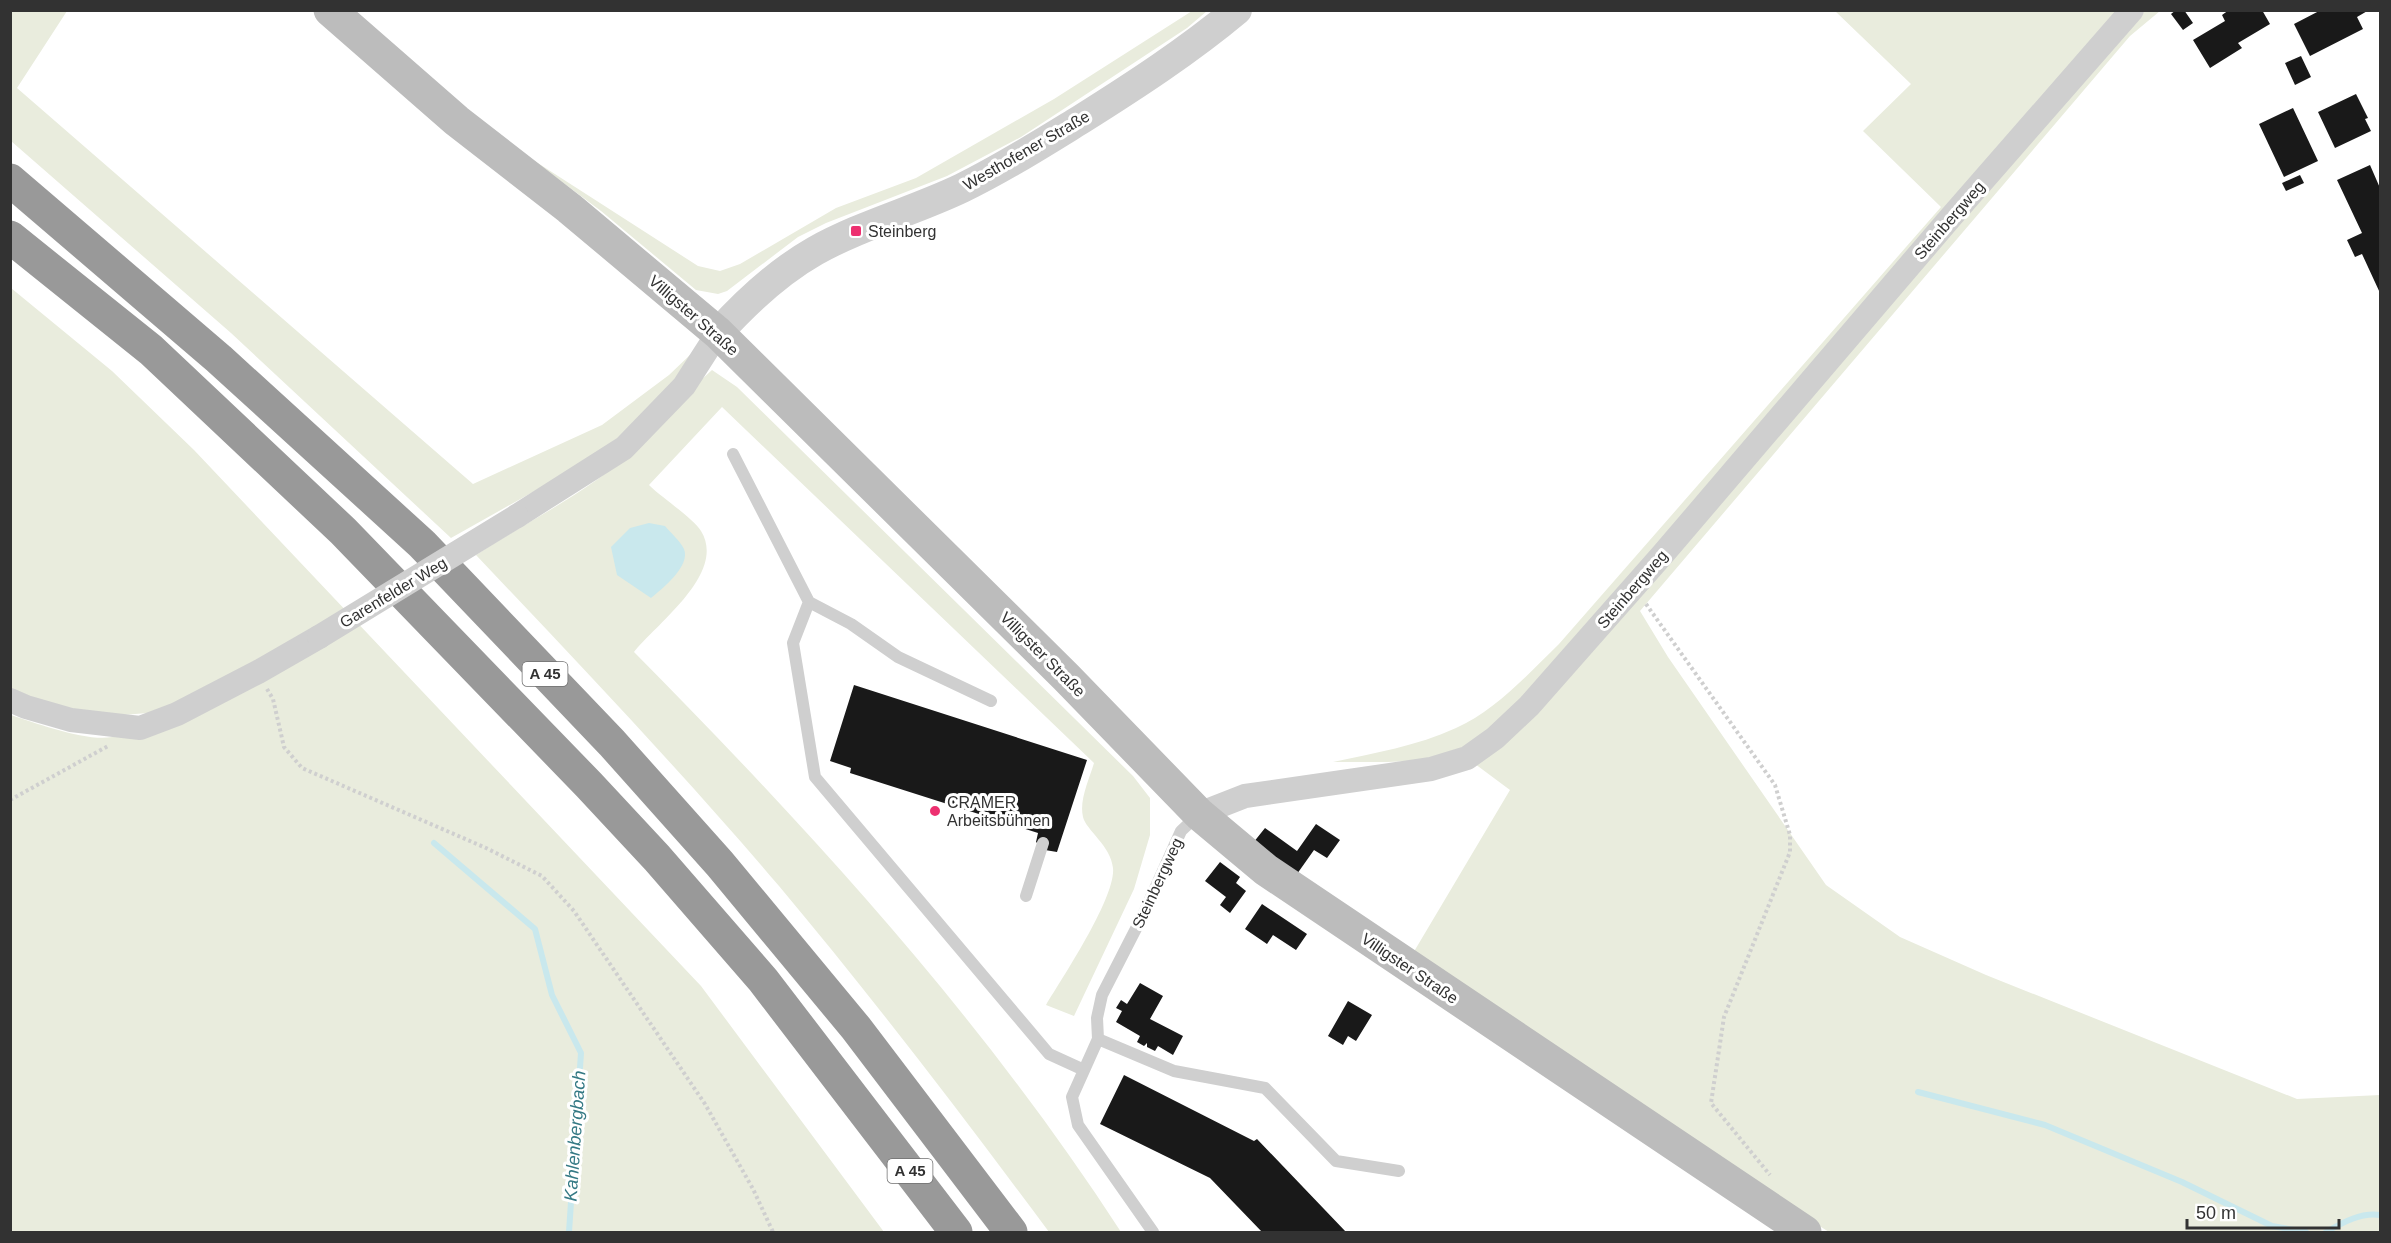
<svg xmlns="http://www.w3.org/2000/svg" width="2391" height="1243" font-family="Arial,sans-serif">
<rect width="100%" height="100%" fill="#fff"/>
<!-- green -->
<path fill="#e9ecdd" d="M 11,11 L 67,11 L 17,88 L 473,484 L 602,425 L 669,375 L 691,354 L 693,358 L 618,444 L 451,538 L 231,333 L 11,141 Z
M 1192,11 L 1207,11 L 1187,28 L 1021,137 L 947,176 L 826,223 L 798,237 L 727,291 L 718,294 L 696,290 L 601,211 L 530,158 L 698,266 L 720,271 L 740,264 L 836,208 L 916,178 L 1054,99 Z
M 1835,11 L 2122,11 L 1517,706 C 1500,719 1483,735 1465,746 C 1427,767 1375,761 1333,762 C 1374,753 1417,746 1456,728 C 1496,710 1528,674 1559,644 L 1941,207 L 1863,131 L 1911,84 Z
M 2138,11 L 2160,11 L 2130,36 L 1640,611 L 1668,657 L 1826,885 L 1900,937 L 1986,975 L 2297,1099 L 2380,1095 L 2380,1232 L 1829,1232 L 1406,965 L 1510,790 L 1467,758 Z
M 11,288 L 112,371 L 194,450 L 701,986 L 884,1232 L 11,1232 L 11,715 C 35,723 87,742 112,737 C 124,734 138,720 148,713 L 109,716 L 66,712 L 11,691 Z
M 712,370 L 737,387 L 1133,776 L 1150,798 L 1150,835 L 1134,889 L 1074,1016 L 1046,1005 C 1063,977 1116,897 1113,868 C 1111,846 1086,830 1083,817 C 1079,800 1089,780 1094,763 L 722,407 L 649,485 C 662,498 692,517 701,531 C 727,573 657,623 634,652 C 812,832 983,1019 1121,1232 L 1049,1232 C 962,1115 873,998 779,886 C 682,772 579,664 476,555 C 531,519 591,491 639,446 C 665,423 685,393 712,370 Z"/>
<!-- water -->
<path fill="#c9e8ed" d="M 649,523 L 665,526 C 671,533 680,541 684,549 C 691,566 662,589 651,598 L 617,575 L 611,547 L 630,528 Z"/>
<g fill="none" stroke-linecap="round" stroke-linejoin="round">
<!-- stream -->
<path stroke="#c9e8ed" stroke-width="6" d="M 434,843 L 535,929 L 552,995 L 581,1053 L 569,1232
M 1918,1092 L 2045,1125 L 2182,1182 L 2272,1226 L 2306,1232
M 2326,1232 C 2342,1223 2361,1212 2380,1215"/>
</g>
<!-- building -->
<path fill="#191919" d="M 2176,10 L 2184,10 L 2193,23 L 2183,30 L 2171,14 Z
M 2229,10 L 2262,10 L 2270,24 L 2238,43 L 2242,48 L 2210,68 L 2193,40 L 2225,21 L 2222,15 Z
M 2321,10 L 2369,10 L 2357,17 L 2363,29 L 2310,56 L 2294,24 Z
M 2301,56 L 2311,77 L 2295,85 L 2285,63 Z
M 2356,94 L 2368,118 L 2365,119 L 2371,131 L 2335,148 L 2318,112 Z
M 2293,108 L 2318,161 L 2284,177 L 2259,124 Z
M 2370,165 L 2380,188 L 2380,293 L 2362,254 L 2355,257 L 2347,240 L 2362,233 L 2337,180 Z
M 2300,175 L 2304,183 L 2286,191 L 2282,183 Z
M 854,685 L 1087,760 L 1057,852 L 1045,850 L 1036,842 L 1038,833 L 850,773 L 851,768 L 830,761 Z
M 1316,824 L 1340,840 L 1327,858 L 1314,850 L 1297,874 L 1253,843 L 1265,828 L 1297,851 Z
M 1220,862 L 1240,877 L 1236,883 L 1246,891 L 1230,913 L 1220,905 L 1226,897 L 1205,881 Z
M 1262,904 L 1307,934 L 1296,950 L 1273,935 L 1267,944 L 1245,929 Z
M 1140,983 L 1163,996 L 1150,1019 L 1183,1036 L 1173,1055 L 1158,1046 L 1155,1051 L 1147,1047 L 1147,1043 L 1144,1046 L 1137,1042 L 1140,1036 L 1116,1022 L 1122,1011 L 1116,1008 L 1121,1000 L 1127,1004 Z
M 1348,1001 L 1372,1015 L 1356,1041 L 1348,1036 L 1343,1045 L 1328,1036 Z
M 1124,1075 L 1254,1141 L 1257,1139 L 1346,1232 L 1262,1232 L 1210,1178 L 1100,1124 Z"/>
<g fill="none" stroke-linecap="round" stroke-linejoin="round">
<!-- path -->
<path stroke="#cfcfcf" stroke-width="4" stroke-dasharray="3 3" stroke-linecap="butt" d="M 1646,604 L 1775,785 L 1790,835 L 1790,852 L 1724,1017 L 1711,1103 L 1770,1175
M 267,689 L 273,699 L 284,747 L 302,768 L 486,848 L 542,876 L 574,911 L 705,1104 L 753,1189 L 773,1232
M 10,800 L 108,746"/>
<!-- service -->
<path stroke="#cfcfcf" stroke-width="12" d="M 733,454 L 809,602 L 793,643 L 815,777 L 1049,1054 L 1084,1070
M 809,602 L 851,624 L 898,657 L 991,701
M 1026,896 L 1043,843
M 1098,1039 L 1174,1071 L 1265,1088 L 1336,1161 L 1399,1171
M 1153,1232 L 1078,1125 L 1072,1097 L 1098,1039 L 1097,1018 L 1102,995 L 1144,913 L 1181,831 L 1198,815"/>
<!-- minor -->
<path stroke="#cfcfcf" stroke-width="24" d="M 517,516 L 624,448 L 684,386 L 718,333
M 10,700 L 26,707 L 71,720 L 140,728 L 177,714 L 258,672 L 319,637
M 1199,814 L 1245,796 L 1431,769 L 1467,758 L 1495,738 L 1529,706 L 1663,554 L 1951,217 L 2132,10"/>
<!-- tertiary -->
<path stroke="#cfcfcf" stroke-width="30" d="M 718,333 C 747,301 778,272 815,251 C 861,225 914,211 962,188 C 1003,168 1041,144 1080,120 C 1134,86 1188,51 1237,10"/>
<!-- secondary -->
<path stroke="#bcbcbc" stroke-width="33" d="M 330,10 L 457,121 L 569,208 L 718,333 L 1066,677 L 1199,814 L 1266,870 L 1805,1232"/>
<!-- motorway -->
<path stroke="#999" stroke-width="33" d="M 10,180 L 219,359 L 422,544 L 612,743 L 720,864 L 856,1028 L 1011,1232
M 10,237 L 151,350 L 343,531 L 589,785 L 657,858 L 763,980 L 956,1232"/>
<!-- minor-bridge -->
<path stroke="#cfcfcf" stroke-width="24" d="M 319,637 L 517,516"/>
</g>
<!-- markers -->
<g fill="#ed3070" stroke="#fff" stroke-width="2">
<rect x="850" y="225" width="12" height="12" rx="3"/>
<circle cx="935" cy="811" r="6"/>
</g>
<g text-anchor="middle" stroke-width="6" stroke-linejoin="round" paint-order="stroke">
<!-- shield labels -->
<g fill="#fff" stroke="#707070" stroke-width="1.5">
<rect x="522.5" y="662" width="45" height="24" rx="4.5"/>
<rect x="887.5" y="1159" width="45" height="24" rx="4.5"/>
</g>
<g font-size="15" font-weight="bold" fill="#323232">
<text x="545" y="679">A 45</text>
<text x="910" y="1176">A 45</text>
</g>
<!-- street labels -->
<g font-size="16" fill="#323232" stroke="#fff">
<text transform="translate(1026 150) rotate(-30)" y="6">Westhofener Straße</text>
<text transform="translate(1949 220) rotate(-49)" y="6">Steinbergweg</text>
<text transform="translate(694 315) rotate(41)" y="6">Villigster Straße</text>
<text transform="translate(1632 589) rotate(-49)" y="6">Steinbergweg</text>
<text transform="translate(393 592) rotate(-31)" y="6">Garenfelder Weg</text>
<text transform="translate(1043 654) rotate(45)" y="6">Villigster Straße</text>
<text transform="translate(1157 883) rotate(-65)" y="6">Steinbergweg</text>
<text transform="translate(1410 968) rotate(34)" y="6">Villigster Straße</text>
</g>
<!-- poi labels -->
<g font-size="16" fill="#323232" stroke="#fff" text-anchor="start">
<text x="868" y="237">Steinberg</text>
<text x="947" y="808">CRAMER<tspan x="947" dy="18">Arbeitsbühnen</tspan></text>
</g>
<!-- water labels -->
<g font-size="18" font-style="italic" fill="#357a85" stroke="#fff">
<text transform="translate(575 1136) rotate(-86)" y="6">Kahlenbergbach</text>
</g>
</g>
<!-- border -->
<rect width="2391" height="1243" fill="none" stroke="#323232" stroke-width="24"/>
<!-- scale -->
<path d="M2187 1219v9h152v-9" fill="none" stroke="#323232" stroke-width="3"/>
<text x="2196" y="1219" font-size="18" fill="#323232" stroke="#ffffff" stroke-width="4.5" paint-order="stroke">50 m</text>
</svg>
